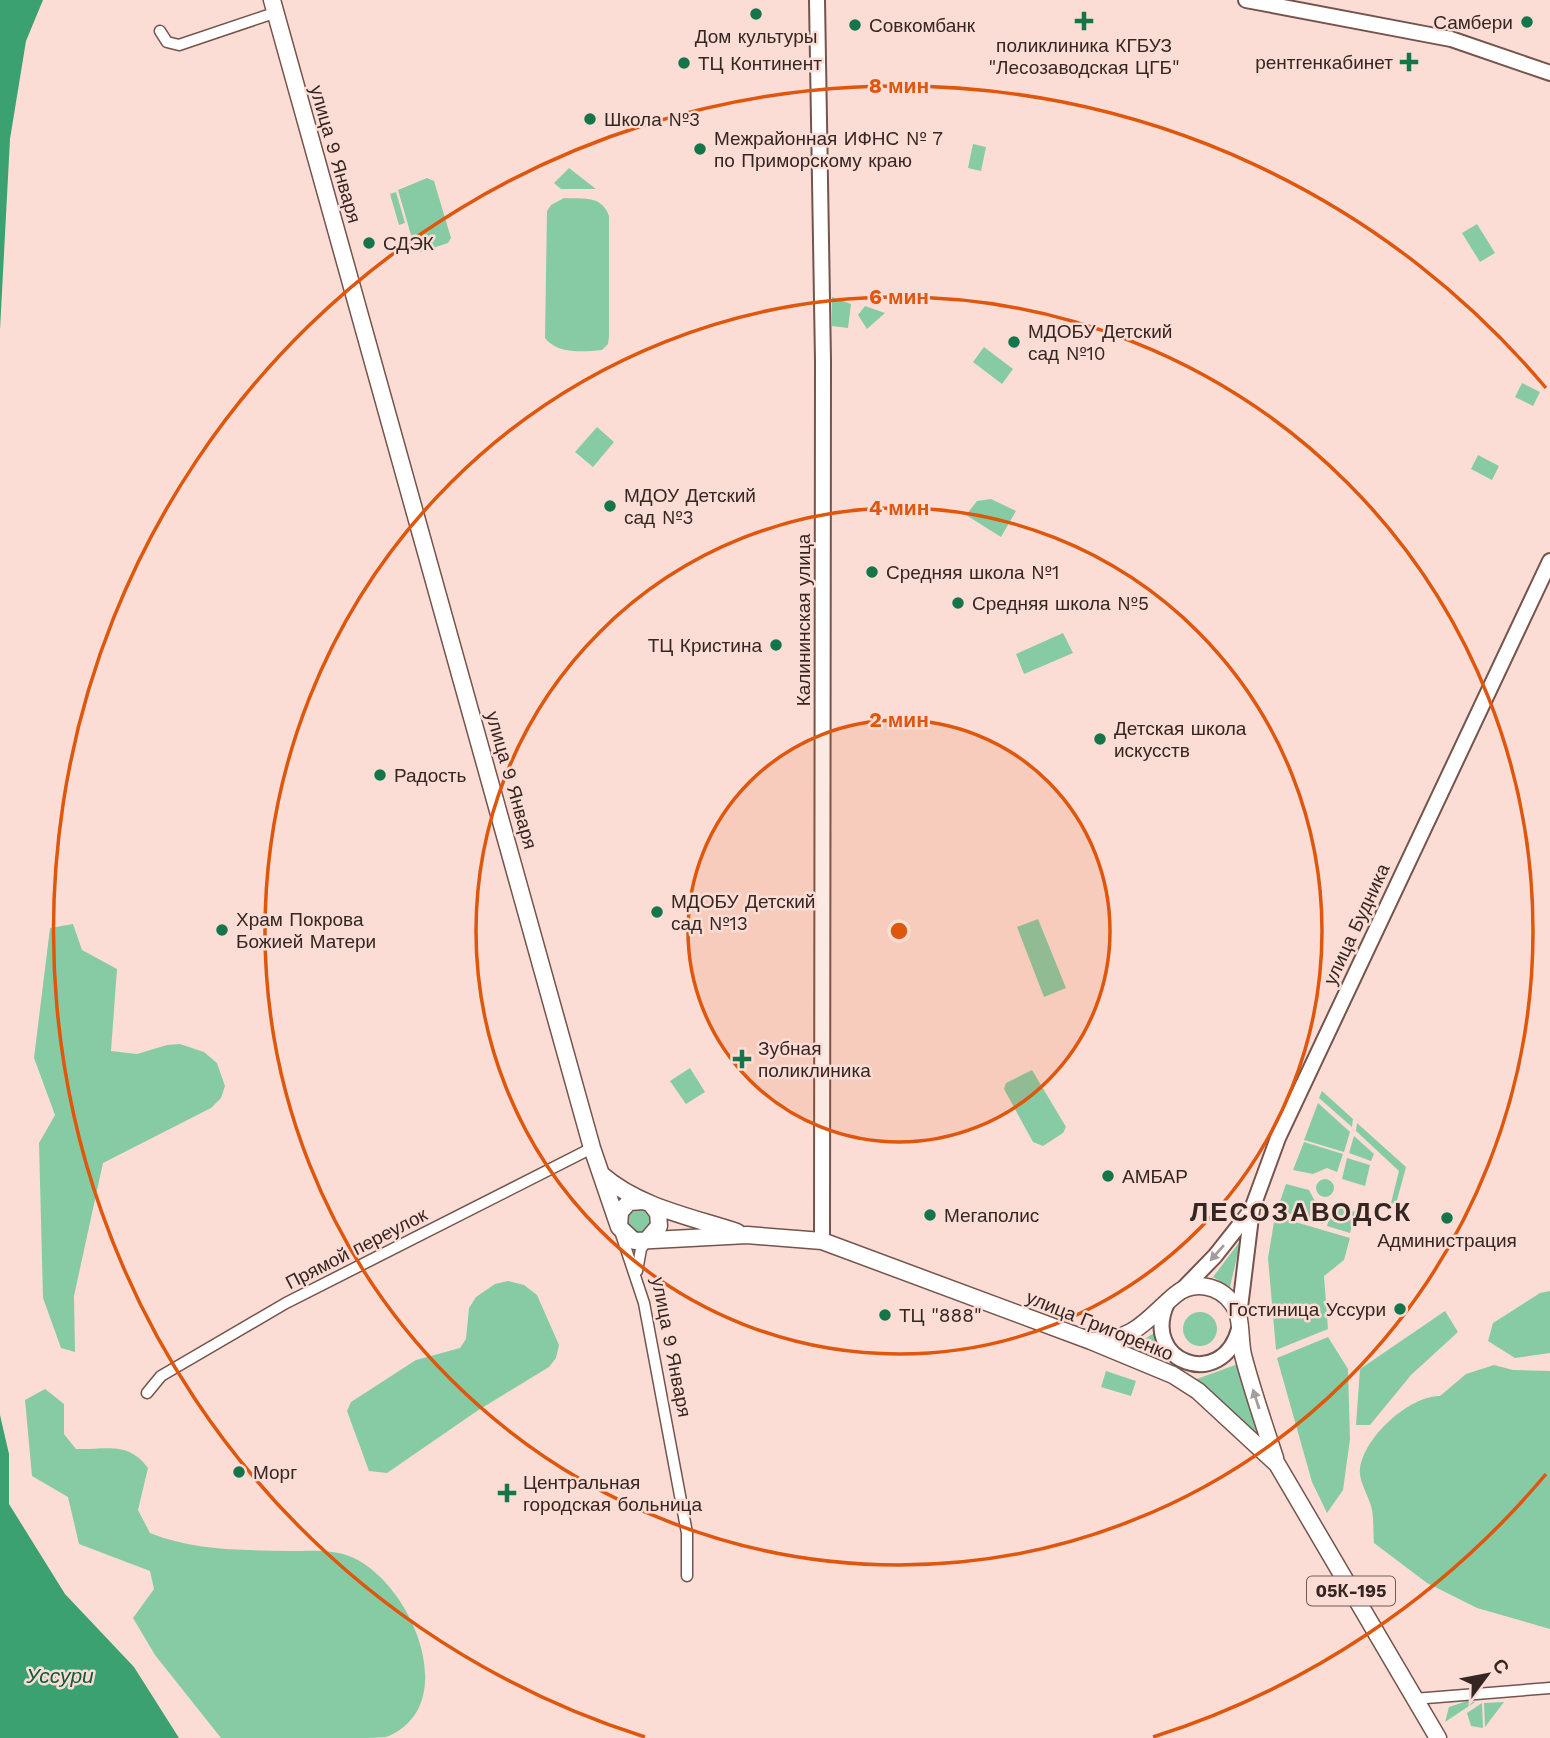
<svg xmlns="http://www.w3.org/2000/svg" width="1550" height="1738" font-family="'Work Sans',sans-serif">
<rect width="100%" height="100%" fill="#fcddd5"/>
<!-- green -->
<path fill="#87cba5" d="M 973,144 L 986,147 L 981,171 L 968,168 Z
M 569,168 L 596,189 L 561,189 L 554,183 Z
M 427,178 L 434,181 L 451,238 L 448,243 L 421,252 L 415,249 L 398,190 Z
M 396,192 L 405,223 L 399,225 L 390,194 Z
M 564,198 C 583,199 602,195 609,216 L 609,336 L 608,344 L 602,350 C 583,352 557,354 545,338 L 547,211 L 551,205 Z
M 1477,224 L 1495,253 L 1480,262 L 1462,233 Z
M 832,297 L 851,304 L 848,328 L 832,326 Z
M 865,306 L 885,313 L 867,329 L 858,315 Z
M 984,347 L 1013,369 L 1002,384 L 973,362 Z
M 1522,383 L 1540,392 L 1533,406 L 1515,397 Z
M 597,427 L 614,442 L 593,467 L 575,452 Z
M 1478,455 L 1499,466 L 1492,480 L 1471,469 Z
M 991,499 L 1016,511 L 1001,537 L 966,515 L 977,501 Z
M 1063,633 L 1073,653 L 1024,674 L 1016,654 Z
M 1038,919 L 1066,988 L 1044,997 L 1017,927 Z
M 73,924 L 82,950 L 117,969 L 111,1051 L 137,1054 L 167,1045 L 180,1044 L 204,1052 L 217,1063 L 225,1086 L 221,1098 L 211,1108 L 103,1163 L 74,1296 L 75,1352 L 61,1348 L 43,1298 L 39,1143 L 55,1115 L 34,1058 L 50,928 Z
M 690,1068 L 705,1092 L 686,1104 L 670,1081 Z
M 1032,1070 L 1066,1127 L 1063,1133 L 1043,1146 L 1033,1142 L 1004,1089 L 1006,1083 Z
M 1322,1091 L 1353,1119 L 1352,1127 L 1319,1098 Z
M 1318,1103 L 1350,1132 L 1344,1152 L 1304,1140 Z
M 1357,1123 L 1406,1167 L 1396,1204 L 1391,1203 L 1399,1171 L 1356,1131 Z
M 1354,1136 L 1374,1154 L 1371,1161 L 1349,1153 Z
M 1304,1142 L 1343,1154 L 1337,1172 L 1327,1168 L 1313,1174 L 1293,1170 Z
M 1347,1158 L 1370,1165 L 1365,1186 L 1342,1179 Z
M1316 1188a9 9 0 1 1 18 0a9 9 0 1 1-18 0Z
M 1286,1184 L 1309,1190 L 1316,1203 L 1327,1207 L 1323,1224 L 1277,1210 Z
M 1333,1205 L 1356,1212 L 1350,1233 L 1327,1226 Z
M625 1220a13 13 0 1 1 26 0a13 13 0 1 1-26 0Z
M 1275,1216 L 1350,1238 L 1344,1260 L 1324,1276 L 1328,1329 L 1276,1350 L 1268,1258 Z
M 1241,1240 L 1230,1287 L 1213,1277 Z
M 508,1281 L 524,1285 L 537,1295 L 559,1345 L 556,1358 L 549,1367 L 477,1411 L 387,1473 L 369,1471 L 347,1411 L 351,1402 L 416,1360 L 460,1348 L 466,1339 L 469,1308 L 476,1297 L 495,1284 Z
M 1550,1291 L 1550,1353 L 1515,1358 L 1488,1341 L 1493,1323 L 1540,1293 Z
M 1445,1311 L 1458,1332 L 1411,1375 L 1370,1425 L 1356,1425 L 1360,1369 Z
M1183 1329a17 17 0 1 1 34 0a17 17 0 1 1-34 0Z
M 1154,1333 L 1161,1365 L 1127,1350 Z
M 1328,1337 L 1348,1369 L 1350,1439 L 1343,1490 L 1327,1513 L 1312,1482 L 1277,1358 Z
M 1238,1364 L 1265,1446 L 1194,1380 Z
M 1494,1365 L 1513,1370 L 1550,1371 L 1550,1629 L 1477,1608 L 1427,1583 L 1374,1543 C 1373,1533 1374,1521 1372,1510 C 1370,1498 1358,1481 1360,1469 C 1364,1437 1409,1396 1440,1396 L 1466,1374 Z
M 1106,1371 L 1136,1381 L 1131,1396 L 1101,1387 Z
M 45,1389 L 64,1404 L 64,1434 L 76,1449 C 107,1450 128,1441 148,1468 L 138,1510 L 150,1533 C 195,1551 242,1550 291,1551 C 309,1551 331,1549 349,1556 C 410,1579 465,1706 386,1737 C 376,1738 359,1738 349,1738 C 306,1738 264,1738 221,1738 L 155,1655 L 133,1618 L 154,1589 L 150,1571 L 79,1544 L 68,1497 L 32,1476 L 25,1400 Z
M 1467,1701 L 1475,1702 L 1445,1722 L 1449,1707 Z
M 1504,1702 L 1485,1727 L 1484,1703 Z
M 1482,1703 L 1483,1728 L 1471,1726 L 1467,1713 Z"/>
<!-- water -->
<path fill="#3ba170" d="M 0,0 L 43,0 L 26,41 L 10,139 L 0,330 Z
M 0,1415 L 9,1454 L 9,1504 L 65,1594 L 134,1667 L 179,1738 L 0,1738 Z"/>
<g fill="none" stroke-linecap="round" stroke-linejoin="round">
<!-- minor casing -->
<g stroke="#74544b" stroke-width="13">
<path id="minor" d="M 160,31 L 167,42 L 179,45 L 274,13
M 620,1231 L 644,1303 L 687,1533 L 687,1576
M 637,1271 L 641,1249 L 647,1240
M 147,1393 L 161,1376 L 286,1303 L 592,1148
M 1414,1699 L 1550,1688"/>
</g>
<!-- secondary casing -->
<g stroke="#74544b" stroke-width="18">
<path id="secondary" d="M 817,0 L 823,361 L 822,1241
M 1246,0 L 1451,39 L 1550,73
M 1182,1290 L 1215,1256 L 1249,1213
M 1167,1303 C 1140,1362 1222,1392 1239,1329
M 1239,1316 L 1252,1209 L 1278,1138 L 1550,561"/>
</g>
<!-- primary casing -->
<g stroke="#74544b" stroke-width="19">
<path id="primary" d="M 272,0 L 592,1148 L 619,1227
M 602,1175 C 639,1207 691,1217 737,1232
M 644,1201 L 629,1202 L 620,1212 L 619,1227 L 634,1241 L 747,1235 L 822,1241 L 1091,1341 L 1173,1375 L 1198,1391 L 1277,1464 L 1438,1738
M 647,1240 L 659,1226 L 658,1213 L 651,1204
M 1094,1341 C 1134,1341 1148,1318 1175,1295 C 1193,1280 1219,1285 1232,1303 C 1243,1317 1239,1338 1243,1355 C 1252,1390 1264,1424 1275,1458"/>
</g>
<!-- minor -->
<use href="#minor" stroke="#fff" stroke-width="10"/>
<!-- secondary -->
<use href="#secondary" stroke="#fff" stroke-width="14"/>
<!-- primary -->
<use href="#primary" stroke="#fff" stroke-width="16"/>
</g>
<!-- one-way arrows -->
<defs><path id="oneway-solid" d="M-6-.8H1V-3.2L6.5 0L1 3.2V.8H-6Z" transform="scale(1.75)"/></defs>
<g fill="#a49d9c">
<use href="#oneway-solid" transform="translate(1217 1253) rotate(131)"/>
<use href="#oneway-solid" transform="translate(1256 1399) rotate(-108)"/>
</g>
<!-- distance rings -->
<circle cx="899" cy="931" r="211" fill="#df560d" fill-opacity=".12"/>
<g fill="none" stroke="#df560d" stroke-width="3.5">
<circle cx="899" cy="931" r="211"/>
<circle cx="899" cy="931" r="423"/>
<circle cx="899" cy="931" r="634"/>
<path d="M1546 1474A845 845 0 0 1 1153 1737M645 1737A845 845 0 1 1 1546 388"/>
</g>
<!-- markers -->
<g fill="#14754b" stroke="#fcddd5" stroke-width="2.5">
<circle cx="756" cy="14" r="7"/>
<path d="M1080.5 10.5h7v7h7v7h-7v7h-7v-7h-7v-7h7z"/>
<circle cx="1527" cy="22" r="7"/>
<circle cx="855" cy="25" r="7"/>
<path d="M1405.5 51.5h7v7h7v7h-7v7h-7v-7h-7v-7h7z"/>
<circle cx="684" cy="63" r="7"/>
<circle cx="590" cy="119" r="7"/>
<circle cx="700" cy="149" r="7"/>
<circle cx="369" cy="243" r="7"/>
<circle cx="1014" cy="342" r="7"/>
<circle cx="610" cy="506" r="7"/>
<circle cx="872" cy="572" r="7"/>
<circle cx="958" cy="603" r="7"/>
<circle cx="776" cy="645" r="7"/>
<circle cx="1100" cy="739" r="7"/>
<circle cx="380" cy="775" r="7"/>
<circle cx="657" cy="912" r="7"/>
<circle cx="222" cy="930" r="7"/>
<path d="M738.5 1048.5h7v7h7v7h-7v7h-7v-7h-7v-7h7z"/>
<circle cx="1108" cy="1176" r="7"/>
<circle cx="930" cy="1215" r="7"/>
<circle cx="1447" cy="1218" r="7"/>
<circle cx="1400" cy="1309" r="7"/>
<circle cx="885" cy="1315" r="7"/>
<circle cx="239" cy="1472" r="7"/>
<path d="M503.5 1482.5h7v7h7v7h-7v7h-7v-7h-7v-7h7z"/>
</g>
<g text-anchor="middle" stroke-width="5" stroke-linejoin="round" paint-order="stroke">
<!-- shield labels -->
<rect fill="#fcddd5" stroke="#705d58" stroke-width="2" x="1307" y="1576.5" width="88" height="29" rx="5"/>
<g font-size="18" font-weight="bold" fill="#342622">
<text x="1351" y="1597">05К-195</text>
</g>
<!-- poi labels -->
<g font-size="19" fill="#342622" stroke="#fcddd5" text-anchor="start">
<text x="1513" y="29" text-anchor="end">Самбери</text>
<text x="869" y="32">Совкомбанк</text>
<text x="756" y="43" text-anchor="middle">Дом культуры</text>
<text x="1084" y="52" text-anchor="middle">поликлиника КГБУЗ<tspan x="1084" dy="22">"Лесозаводская ЦГБ"</tspan></text>
<text x="1393" y="69" text-anchor="end">рентгенкабинет</text>
<text x="698" y="70">ТЦ Континент</text>
<text x="604" y="126">Школа №3</text>
<text x="714" y="145">Межрайонная ИФНС № 7<tspan x="714" dy="22">по Приморскому краю</tspan></text>
<text x="383" y="250">СДЭК</text>
<text x="1028" y="338">МДОБУ Детский<tspan x="1028" dy="22">сад №10</tspan></text>
<text x="624" y="502">МДОУ Детский<tspan x="624" dy="22">сад №3</tspan></text>
<text x="886" y="579">Средняя школа №1</text>
<text x="972" y="610">Средняя школа №5</text>
<text x="762" y="652" text-anchor="end">ТЦ Кристина</text>
<text x="1114" y="735">Детская школа<tspan x="1114" dy="22">искусств</tspan></text>
<text x="394" y="782">Радость</text>
<text x="671" y="908">МДОБУ Детский<tspan x="671" dy="22">сад №13</tspan></text>
<text x="236" y="926">Храм Покрова<tspan x="236" dy="22">Божией Матери</tspan></text>
<text x="758" y="1055">Зубная<tspan x="758" dy="22">поликлиника</tspan></text>
<text x="1122" y="1183">АМБАР</text>
<text x="944" y="1222">Мегаполис</text>
<text x="1447" y="1247" text-anchor="middle">Администрация</text>
<text x="1386" y="1316" text-anchor="end">Гостиница Уссури</text>
<text x="899" y="1322">ТЦ "888"</text>
<text x="253" y="1479">Морг</text>
<text x="523" y="1489">Центральная<tspan x="523" dy="22">городская больница</tspan></text>
</g>
<!-- street labels -->
<g font-size="19" fill="#342622" stroke="#fcddd5">
<text transform="translate(336 154) rotate(74)" y="7">улица 9 Января</text>
<text transform="translate(803 620) rotate(-90)" y="7">Калининская улица</text>
<text transform="translate(512 780) rotate(74)" y="7">улица 9 Января</text>
<text transform="translate(1356 924) rotate(-65)" y="7">улица Будника</text>
<text transform="translate(356 1248) rotate(-27)" y="7">Прямой переулок</text>
<text transform="translate(1100 1325) rotate(22)" y="7">улица Григоренко</text>
<text transform="translate(672 1347) rotate(79)" y="7">улица 9 Января</text>
</g>
<!-- water labels -->
<g font-size="21" font-style="italic" fill="#0d5b3a" stroke="#fcddd5">
<text x="60" y="1683">Уссури</text>
</g>
<!-- district labels -->
<g font-size="26" font-weight="bold" letter-spacing="2" fill="#342622" stroke="#fcddd5">
<text x="1301" y="1221">ЛЕСОЗАВОДСК</text>
</g>
</g>
<circle cx="899" cy="931" r="10" fill="#df560d" stroke="#fcddd5" stroke-width="3.5"/>
<g font-size="21" text-anchor="middle" font-weight="bold" fill="#df560d" stroke="#fcddd5" stroke-width="5" stroke-linejoin="round" paint-order="stroke">
<text x="899" y="93">8 мин</text>
<text x="899" y="304">6 мин</text>
<text x="899" y="515">4 мин</text>
<text x="899" y="727">2 мин</text>
</g>
<!-- north arrow -->
<g transform="translate(1487 1675) rotate(58)" stroke="#fcddd5" stroke-width="5" paint-order="stroke">
<path d="M0-5L12 26L0 18L-12 26Z" fill="#342622"/>
<text y="-10" font-size="19" font-weight="bold" text-anchor="middle" fill="#342622">С</text>
</g>
</svg>
